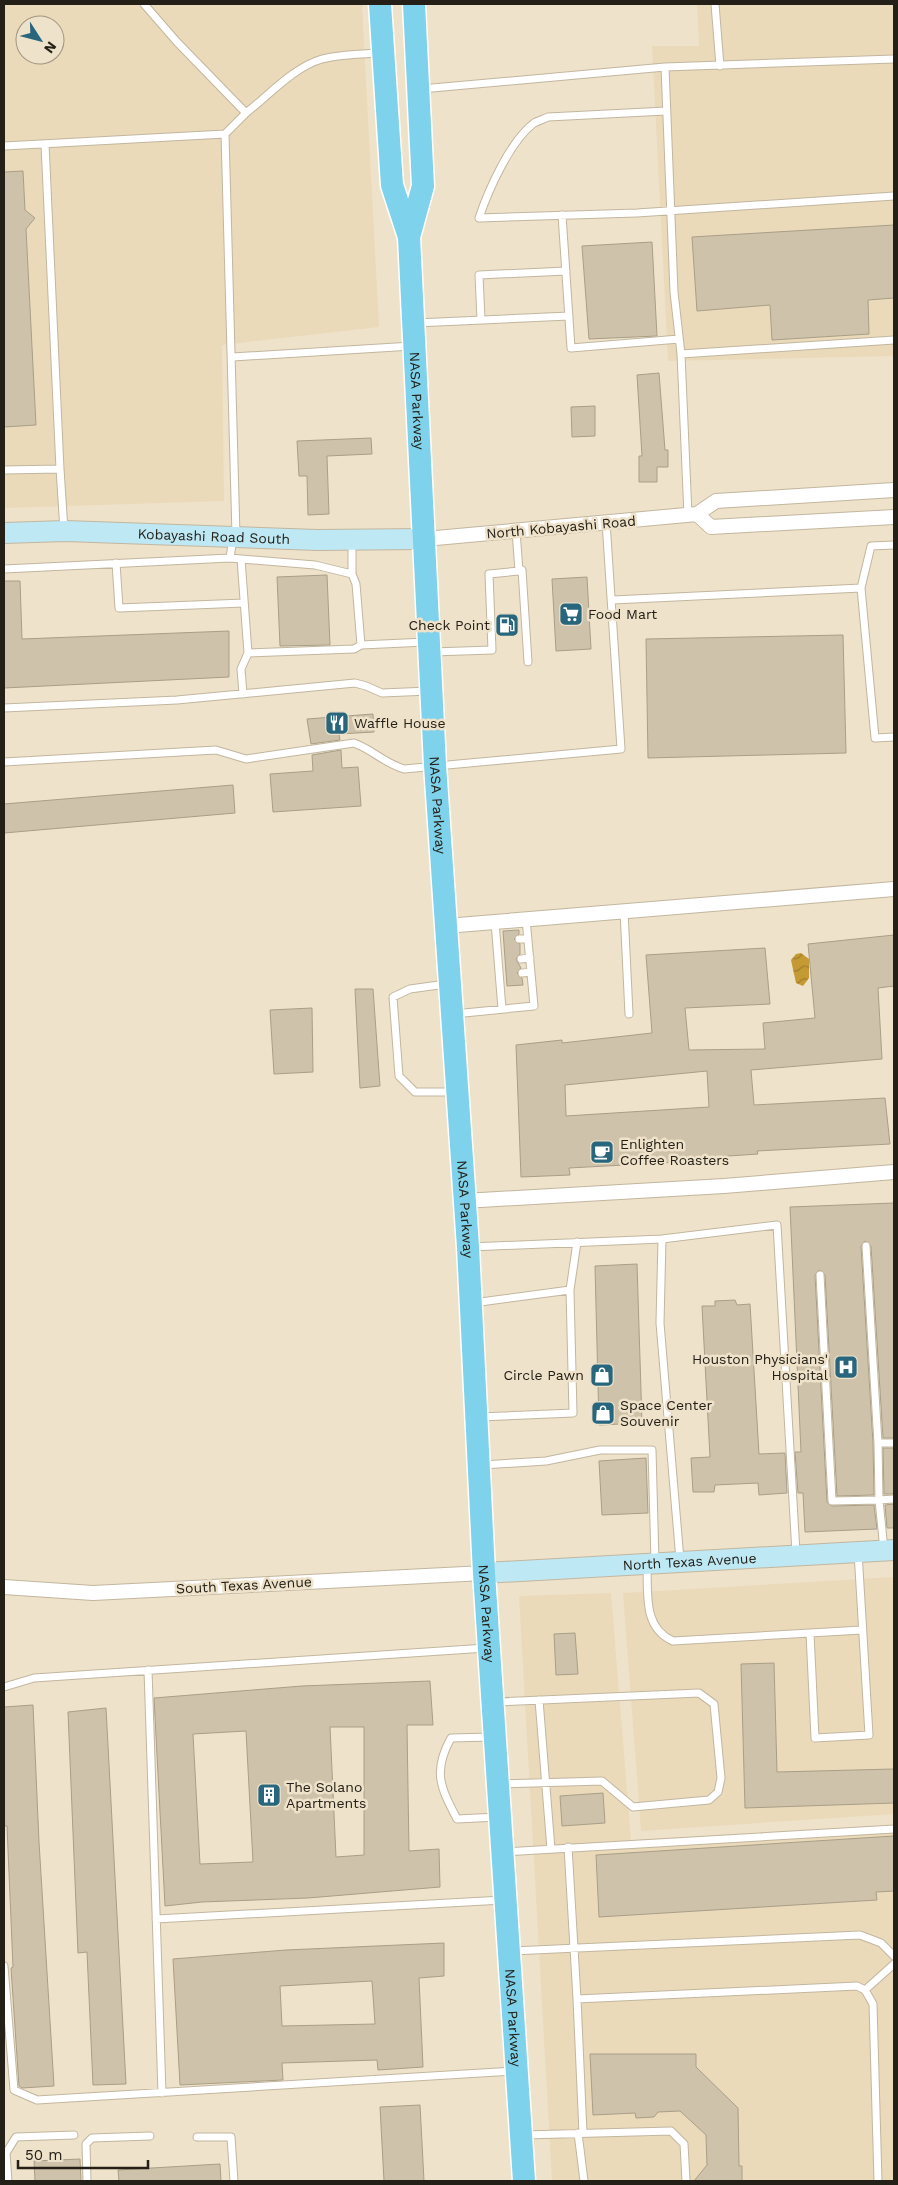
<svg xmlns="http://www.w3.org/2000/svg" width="898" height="2185" font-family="'Work Sans',sans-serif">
<defs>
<pattern id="water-waves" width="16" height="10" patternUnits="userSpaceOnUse" patternTransform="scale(1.25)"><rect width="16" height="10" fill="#c59a34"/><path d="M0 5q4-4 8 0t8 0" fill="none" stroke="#a07d2b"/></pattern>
</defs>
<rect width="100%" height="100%" fill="#efe2ca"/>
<!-- built -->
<path fill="#eadaba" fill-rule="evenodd" d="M 4,4 L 362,4 L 379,327 L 222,345 L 224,501 L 4,508 ZM 25,25 L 55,25 L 55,55 L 25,55 Z
M 697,4 L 894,4 L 894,356 L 668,361 L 652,46 L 699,46 Z
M 894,1577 L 894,1814 L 641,1831 L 623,1593 Z
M 611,1593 L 631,1840 L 894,1826 L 894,2181 L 552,2181 L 519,1596 Z"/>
<!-- water -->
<path fill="url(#water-waves)" d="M 801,953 L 809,959 L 809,978 L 803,986 L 796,983 L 791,960 L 796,954 Z"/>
<!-- building -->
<path fill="#cec2aa" stroke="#a99e87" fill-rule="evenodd" d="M 23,171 L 25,210 L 35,218 L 26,229 L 36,425 L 4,427 L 4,172 Z
M 894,225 L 894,298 L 868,300 L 869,334 L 772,340 L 770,305 L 697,311 L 692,237 Z
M 652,242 L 657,336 L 589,339 L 582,246 Z
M 659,373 L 665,450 L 668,450 L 668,467 L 657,467 L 657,482 L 639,482 L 639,456 L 642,456 L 637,375 Z
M 595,406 L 595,436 L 572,437 L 571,407 Z
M 371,438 L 372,454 L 327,456 L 329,514 L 308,515 L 307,476 L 299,476 L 297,441 Z
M 327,575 L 330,645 L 280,646 L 277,577 Z
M 587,577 L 591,649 L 556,651 L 552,579 Z
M 4,581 L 20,581 L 22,639 L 229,631 L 229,677 L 4,688 Z
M 843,635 L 846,753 L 648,758 L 646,639 Z
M 373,714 L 374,732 L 339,734 L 340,740 L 311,744 L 307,719 Z
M 341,750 L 342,768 L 358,767 L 361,806 L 273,812 L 270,774 L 313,771 L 312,755 Z
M 233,785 L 235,813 L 4,833 L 4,804 Z
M 519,930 L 519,934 L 514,939 L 520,944 L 520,954 L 516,959 L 521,968 L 517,973 L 522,978 L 523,985 L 507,986 L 503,931 Z
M 894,935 L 894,986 L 878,988 L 882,1059 L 751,1070 L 754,1105 L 885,1098 L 890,1144 L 757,1151 L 758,1154 L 699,1158 L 699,1161 L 569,1168 L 570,1175 L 521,1177 L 516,1045 L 562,1040 L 562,1043 L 652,1033 L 646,955 L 765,948 L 770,1004 L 685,1008 L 689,1050 L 765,1049 L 763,1023 L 815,1018 L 808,944 ZM 707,1071 L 709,1107 L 566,1116 L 565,1085 Z
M 355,989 L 373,989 L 380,1086 L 360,1088 Z
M 312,1008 L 313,1072 L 274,1074 L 270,1010 Z
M 894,1203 L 894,1438 L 883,1438 L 871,1246 L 865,1241 L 861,1246 L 873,1443 L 874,1495 L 837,1496 L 825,1275 L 819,1270 L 815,1275 L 827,1502 L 832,1506 L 874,1505 L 877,1529 L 805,1532 L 803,1493 L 798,1493 L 795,1452 L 801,1452 L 790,1207 Z
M 637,1264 L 642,1423 L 599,1425 L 595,1266 Z
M 735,1300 L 737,1305 L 750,1304 L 759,1454 L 785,1453 L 787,1493 L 759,1495 L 758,1483 L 715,1485 L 714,1492 L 693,1492 L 691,1458 L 710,1457 L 702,1306 L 715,1306 L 715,1301 Z
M 883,1448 L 894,1448 L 894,1494 L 884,1494 Z
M 646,1458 L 648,1513 L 602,1515 L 599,1461 Z
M 894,1504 L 894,1528 L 887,1528 L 885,1505 Z
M 575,1633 L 578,1674 L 556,1675 L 554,1634 Z
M 774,1663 L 777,1772 L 894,1769 L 894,1803 L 745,1808 L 741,1664 Z
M 430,1681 L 433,1725 L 407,1725 L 409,1851 L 439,1849 L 440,1887 L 308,1898 L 202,1902 L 165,1906 L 154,1698 L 302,1686 ZM 330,1727 L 364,1727 L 364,1855 L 336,1857 ZM 246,1731 L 253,1862 L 200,1864 L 193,1734 Z
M 33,1705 L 39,1842 L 54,2086 L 22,2088 L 19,2086 L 18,2072 L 11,1968 L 13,1967 L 7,1826 L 4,1826 L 4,1707 Z
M 106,1708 L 126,2084 L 93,2085 L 87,1952 L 78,1953 L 68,1712 Z
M 603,1793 L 605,1823 L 562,1826 L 560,1796 Z
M 894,1836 L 894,1891 L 876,1892 L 877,1900 L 599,1917 L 596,1855 Z
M 444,1943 L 444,1976 L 419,1978 L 423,2067 L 378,2070 L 377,2060 L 282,2063 L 283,2080 L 180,2085 L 173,1959 L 286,1950 ZM 372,1981 L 375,2024 L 282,2026 L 280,1986 Z
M 590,2054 L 696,2054 L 696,2067 L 738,2108 L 739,2166 L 742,2166 L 742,2181 L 694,2181 L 707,2165 L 706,2135 L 680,2111 L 658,2112 L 654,2117 L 636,2118 L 635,2113 L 593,2115 Z
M 420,2105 L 424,2181 L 384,2181 L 380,2107 Z
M 80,2159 L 81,2181 L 35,2181 L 34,2161 Z
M 220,2164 L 221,2181 L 119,2181 L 118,2170 Z"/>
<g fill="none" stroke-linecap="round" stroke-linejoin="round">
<!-- lane casing -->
<g stroke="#c2b69f" stroke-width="9">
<path id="lane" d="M 144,4 L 177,42 L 246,113 C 269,95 294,67 322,59 C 341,54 361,54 380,53
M 715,4 L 720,66
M 665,67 L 674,292 L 681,354 L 688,515
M 421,89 L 665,67 L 894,59
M 666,111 L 548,117 C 544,119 538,121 534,123 C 510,141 488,191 479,218 L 637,213 L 894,196
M 45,144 L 60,469 L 64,530
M 4,146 L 225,134
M 562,215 L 571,348 L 679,339
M 481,320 L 479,275 L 566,271
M 416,323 L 569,316
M 681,354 L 894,340
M 233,357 L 412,346
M 4,470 L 60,469
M 236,535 L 225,134 L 246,113
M 352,542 L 352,574
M 894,545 L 871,546 L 861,588 L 875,738 L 894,737
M 230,558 L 315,565 L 352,574 L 356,584 L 361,645 L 426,642
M 241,559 L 248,653
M 116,563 L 119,608 L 244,603
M 4,569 L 230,558 L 233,538
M 519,571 L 522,570 L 528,662
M 613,600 L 861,588
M 433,652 L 492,650 L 489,574 L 519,571 L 516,531
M 243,694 L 241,669 L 248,653 L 354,649 L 361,645
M 4,708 L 177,700 L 355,683 L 366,686 L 382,693 L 429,691
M 4,762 L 216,750 L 246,759 L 354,743 C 373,750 384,763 404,769 L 621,749 L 606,522
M 624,911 L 629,1014
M 495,922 L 502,1009
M 519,939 L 528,939
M 521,959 L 530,958
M 522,973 L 531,972
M 446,984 L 410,989 L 393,997 L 399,1076 L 415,1092 L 454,1092
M 454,1014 L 534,1006 L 526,919
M 662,1239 L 660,1323 L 680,1560
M 866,1246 L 878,1443
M 471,1247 L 662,1239 L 777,1225 L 796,1553
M 820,1275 L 832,1501 L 879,1500 L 884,1550
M 473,1303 L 570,1290
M 479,1417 L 573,1413 L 570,1290 L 577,1242
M 894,1443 L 878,1443 L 879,1500 L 894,1499
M 482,1465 L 546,1461 L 600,1450 L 652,1450 L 655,1562
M 647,1566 C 648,1594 643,1628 673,1641 L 810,1633 L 815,1738 L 869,1735 L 858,1552
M 810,1633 L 862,1630
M 148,1670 L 162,2093
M 4,1687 L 34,1678 L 486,1648
M 539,1700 L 551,1849
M 496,1702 L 699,1693 L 714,1704 L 721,1778 L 718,1792 L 709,1800 L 633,1807 L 602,1781 L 500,1784
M 492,1737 L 451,1738 C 432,1772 441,1788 457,1819 L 498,1817
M 568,1847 L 577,1999 L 857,1986 L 865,1990 L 873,2004 L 878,2181
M 505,1852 L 894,1829
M 156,1919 L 503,1900
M 512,1951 L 860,1935 L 881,1943 L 894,1956
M 4,1966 L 14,2090 L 37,2100 L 514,2071
M 865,1990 L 894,1964
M 577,1999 L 583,2133
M 578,2133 L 584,2181
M 524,2135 L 671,2131 L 684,2144 L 686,2181
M 197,2137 L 231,2137 L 234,2181
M 8,2181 L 6,2153 L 16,2137 L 74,2135
M 87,2181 L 86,2144 L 92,2138 L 150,2136"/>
</g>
<!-- street casing -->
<g stroke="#c2b69f" stroke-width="16">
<path id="street" d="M 697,514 L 711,527 L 894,517
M 425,539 L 697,514 L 716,501 L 894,490
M 446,926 L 894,889
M 464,1201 L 724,1186 L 894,1172
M 4,1587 L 93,1593 L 484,1573"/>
</g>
<!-- secondary casing -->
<g stroke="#c2b69f" stroke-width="22">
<g id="secondary">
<path id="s1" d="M 4,533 L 65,531 L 317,540 L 425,539"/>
<path id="s2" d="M 484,1573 L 894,1550"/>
</g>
</g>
<!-- primary casing -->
<g stroke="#fff" stroke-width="25">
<g id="primary">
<path id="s3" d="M 380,4 L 392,185 L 409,237 L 435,765 L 468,1247 L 484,1573 L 524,2181"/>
<path d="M 409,237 L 423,186 L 414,4"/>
</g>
</g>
<!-- lane -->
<use href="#lane" stroke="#fff" stroke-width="7"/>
<!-- street -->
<use href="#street" stroke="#fff" stroke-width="14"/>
<!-- secondary -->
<use href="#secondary" stroke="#bfe8f5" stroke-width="20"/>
<!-- primary -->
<use href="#primary" stroke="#7fd2eb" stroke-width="22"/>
</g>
<!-- icons -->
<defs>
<g id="supermarket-square" transform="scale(1.25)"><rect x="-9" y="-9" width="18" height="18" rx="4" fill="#27667c" stroke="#efe2ca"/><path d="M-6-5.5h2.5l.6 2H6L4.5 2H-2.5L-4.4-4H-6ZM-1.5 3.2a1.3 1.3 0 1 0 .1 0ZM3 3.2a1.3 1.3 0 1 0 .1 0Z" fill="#fff"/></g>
<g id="fuel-square" transform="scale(1.25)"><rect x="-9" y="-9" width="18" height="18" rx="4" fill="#27667c" stroke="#efe2ca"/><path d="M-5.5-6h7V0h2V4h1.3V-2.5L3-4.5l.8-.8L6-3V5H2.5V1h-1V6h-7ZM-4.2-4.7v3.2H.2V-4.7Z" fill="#fff"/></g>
<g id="restaurant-square" transform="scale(1.25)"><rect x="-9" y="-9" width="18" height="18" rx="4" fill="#27667c" stroke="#efe2ca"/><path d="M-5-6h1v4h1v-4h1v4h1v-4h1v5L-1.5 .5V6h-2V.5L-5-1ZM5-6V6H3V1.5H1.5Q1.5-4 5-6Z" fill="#fff"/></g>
<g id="cafe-square" transform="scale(1.25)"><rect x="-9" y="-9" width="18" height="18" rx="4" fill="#27667c" stroke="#efe2ca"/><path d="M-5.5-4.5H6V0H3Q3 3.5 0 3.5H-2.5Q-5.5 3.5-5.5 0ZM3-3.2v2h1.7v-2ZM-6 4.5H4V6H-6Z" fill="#fff"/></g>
<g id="hospital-square" transform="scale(1.25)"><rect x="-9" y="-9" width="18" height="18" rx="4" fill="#27667c" stroke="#efe2ca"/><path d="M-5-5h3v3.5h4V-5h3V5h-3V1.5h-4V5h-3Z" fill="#fff"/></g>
<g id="shop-square" transform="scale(1.25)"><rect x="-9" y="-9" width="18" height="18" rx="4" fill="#27667c" stroke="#efe2ca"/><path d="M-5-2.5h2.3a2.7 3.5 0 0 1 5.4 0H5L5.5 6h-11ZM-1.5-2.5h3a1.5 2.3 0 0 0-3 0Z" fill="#fff"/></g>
<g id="building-square" transform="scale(1.25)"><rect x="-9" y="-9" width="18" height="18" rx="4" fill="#27667c" stroke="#efe2ca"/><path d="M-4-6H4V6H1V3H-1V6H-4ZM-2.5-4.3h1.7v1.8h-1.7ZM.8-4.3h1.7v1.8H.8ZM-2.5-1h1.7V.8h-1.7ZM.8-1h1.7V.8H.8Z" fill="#fff"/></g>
</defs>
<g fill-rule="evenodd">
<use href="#supermarket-square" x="571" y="614"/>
<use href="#fuel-square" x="507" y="625"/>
<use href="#restaurant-square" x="337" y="723"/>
<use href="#cafe-square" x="602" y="1152"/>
<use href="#hospital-square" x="846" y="1367"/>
<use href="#shop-square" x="602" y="1375"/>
<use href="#shop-square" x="603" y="1413"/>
<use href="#building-square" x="269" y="1795"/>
</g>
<g text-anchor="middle" stroke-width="5" stroke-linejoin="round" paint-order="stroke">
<!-- street labels -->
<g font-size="14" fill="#242017" stroke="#efe2ca">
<text dy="5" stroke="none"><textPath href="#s3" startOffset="400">NASA Parkway</textPath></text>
<text transform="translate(561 527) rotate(-5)" y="5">North Kobayashi Road</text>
<text dy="5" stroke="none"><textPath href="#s1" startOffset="210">Kobayashi Road South</textPath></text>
<text dy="5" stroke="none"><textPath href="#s3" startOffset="805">NASA Parkway</textPath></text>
<text dy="5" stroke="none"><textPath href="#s3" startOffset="1210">NASA Parkway</textPath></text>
<text dy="5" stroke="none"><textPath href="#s2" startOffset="206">North Texas Avenue</textPath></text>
<text transform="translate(244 1585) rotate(-3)" y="5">South Texas Avenue</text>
<text dy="5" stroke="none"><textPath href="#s3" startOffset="1615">NASA Parkway</textPath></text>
<text dy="5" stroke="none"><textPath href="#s3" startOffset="2020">NASA Parkway</textPath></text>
</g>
<!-- poi labels -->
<g font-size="14" fill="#242017" stroke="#efe2ca" text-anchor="start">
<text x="588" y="619">Food Mart</text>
<text x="490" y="630" text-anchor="end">Check Point</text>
<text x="354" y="728">Waffle House</text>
<text x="620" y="1149">Enlighten<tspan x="620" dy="16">Coffee Roasters</tspan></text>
<text x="828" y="1364" text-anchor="end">Houston Physicians'<tspan x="828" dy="16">Hospital</tspan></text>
<text x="584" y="1380" text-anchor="end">Circle Pawn</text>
<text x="620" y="1410">Space Center<tspan x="620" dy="16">Souvenir</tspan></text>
<text x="286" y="1792">The Solano<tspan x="286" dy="16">Apartments</tspan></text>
</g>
</g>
<!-- border -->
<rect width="898" height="2185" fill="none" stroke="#242017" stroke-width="10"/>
<!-- north arrow -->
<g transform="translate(40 40) rotate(126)"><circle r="24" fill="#efe2ca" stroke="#9e9482"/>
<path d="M0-4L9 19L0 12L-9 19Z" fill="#27667c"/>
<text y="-8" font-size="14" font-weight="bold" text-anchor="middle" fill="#242017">N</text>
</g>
<!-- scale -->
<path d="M18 2160v8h130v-8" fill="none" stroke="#242017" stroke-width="2.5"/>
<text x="25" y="2160" font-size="15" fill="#242017" stroke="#efe2ca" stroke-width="4" paint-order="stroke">50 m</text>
</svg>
